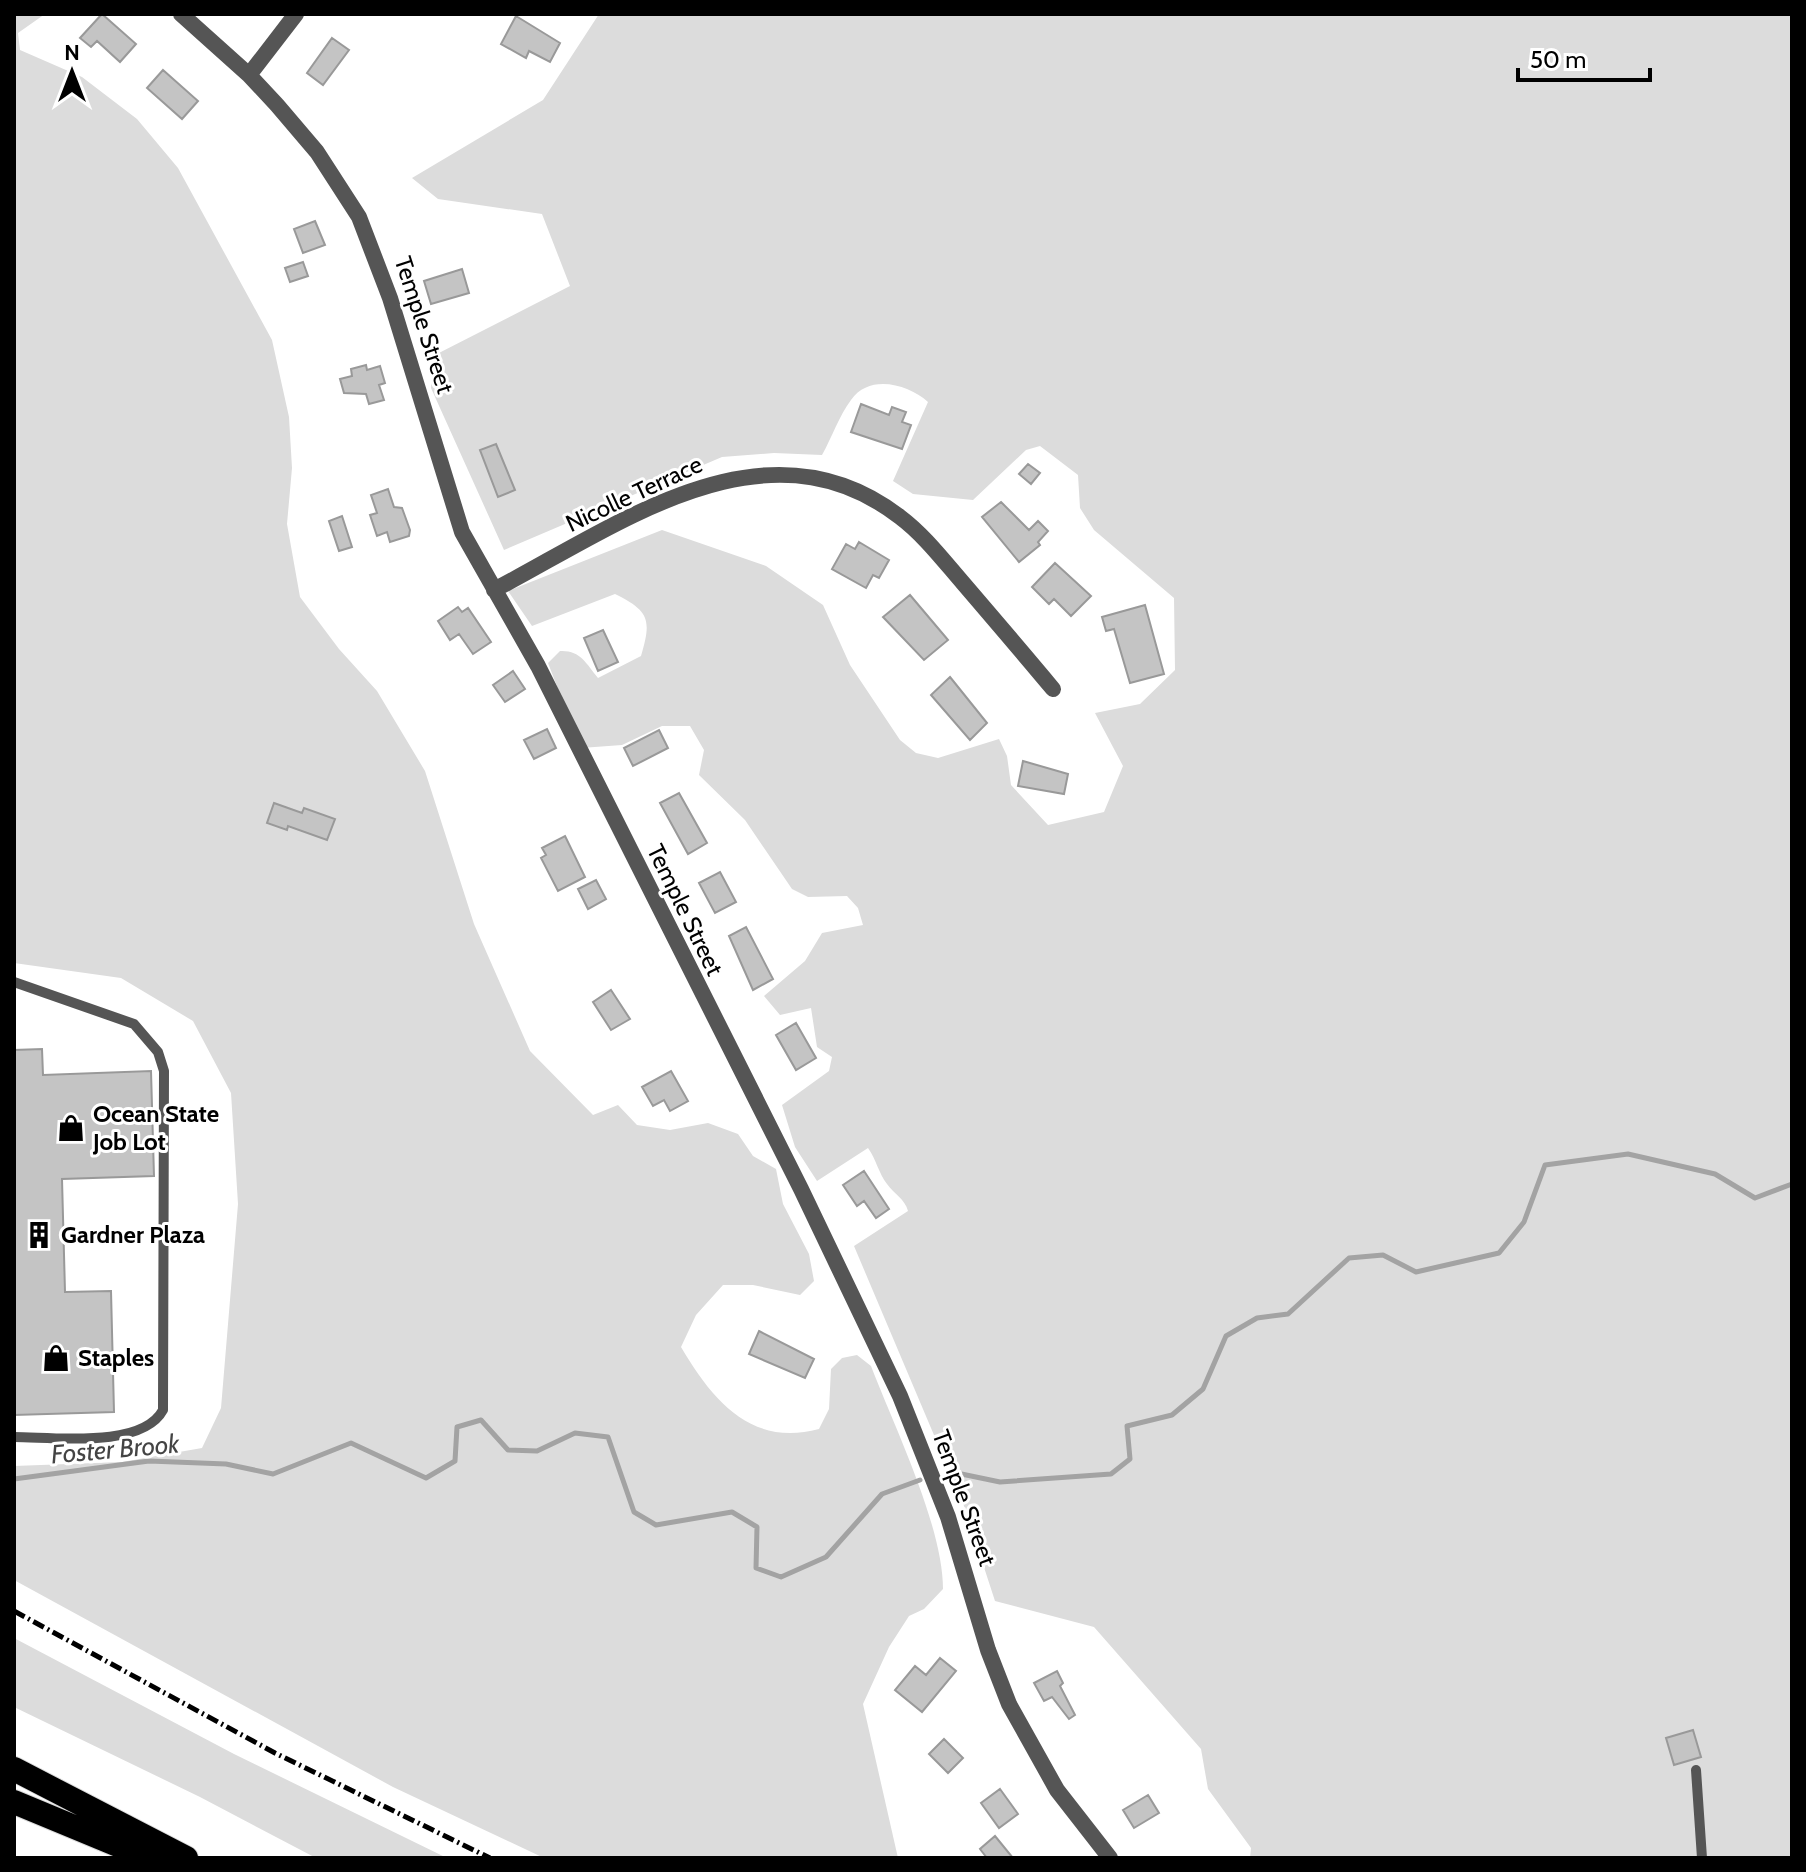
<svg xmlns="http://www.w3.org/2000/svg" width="1806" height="1872" font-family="Cabin,sans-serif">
<rect width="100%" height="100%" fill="#fff"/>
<!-- green -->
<path fill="#dcdcdc" d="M 14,14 L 45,14 L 18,33 L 20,50 L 82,77 L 137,119 L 178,168 L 272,340 L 289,417 L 292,468 L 287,524 L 300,597 L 339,649 L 377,691 L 425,771 L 474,924 L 530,1051 L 593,1115 L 618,1105 L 637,1125 L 670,1130 L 708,1123 L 738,1134 L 753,1156 L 776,1169 L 783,1204 L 809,1254 L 814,1281 L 800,1295 L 753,1285 L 723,1285 L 696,1315 L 681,1347 C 713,1401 751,1447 819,1429 L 829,1409 L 831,1369 L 842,1358 L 857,1355 L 871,1366 C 894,1426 943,1526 943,1589 L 924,1609 L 909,1616 L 889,1647 L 863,1704 L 898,1858 L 544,1858 L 393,1787 L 14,1580 L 14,1466 L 122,1462 L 202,1448 L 221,1408 L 238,1204 L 231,1093 L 193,1021 L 121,978 L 14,963 Z
M 599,14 L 1792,14 L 1792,1858 L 1250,1858 L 1251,1848 L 1208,1789 L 1201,1749 L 1094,1627 L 995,1601 L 964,1506 L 854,1246 L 908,1211 C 905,1199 894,1194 887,1184 C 879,1174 876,1159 868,1148 L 817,1181 L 795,1147 L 782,1105 L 829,1071 L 832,1057 L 817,1047 L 811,1008 L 780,1015 L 764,996 L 805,961 L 822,933 L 863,925 L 858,908 L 847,896 L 808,897 L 792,889 L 745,820 L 699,775 L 704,750 L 690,726 L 662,726 L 622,745 L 581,748 L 548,663 L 560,651 C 580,650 586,663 598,678 L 641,656 C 652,619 649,611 615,594 L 532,626 L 508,591 L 662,530 L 766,566 L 823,605 L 850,665 L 900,740 L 916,753 L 938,758 L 999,739 L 1007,756 L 1011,785 L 1048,825 L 1104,812 L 1123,766 L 1095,713 L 1140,704 L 1175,670 L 1174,598 L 1094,530 L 1080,508 L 1078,475 L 1040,446 L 1026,450 L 973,500 L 913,494 L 893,481 L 928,402 C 909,385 870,373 851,400 C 839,416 832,437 822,455 L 774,453 L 722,457 L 504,550 L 431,388 L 433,356 L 570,286 L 542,214 L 438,199 L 412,178 L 543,100 Z
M 14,1638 L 234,1754 L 447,1858 L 316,1858 L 200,1797 L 14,1707 Z"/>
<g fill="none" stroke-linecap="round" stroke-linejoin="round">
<!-- stream -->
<path stroke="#a3a3a3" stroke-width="5" d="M 947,1471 L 1000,1482 L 1111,1474 L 1130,1459 L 1127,1426 L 1172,1415 L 1203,1389 L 1226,1336 L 1257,1318 L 1288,1314 L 1349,1258 L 1383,1255 L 1416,1272 L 1499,1253 L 1524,1222 L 1545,1165 L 1628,1154 L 1715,1174 L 1755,1198 L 1792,1184
M 14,1479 L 149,1461 L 226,1464 L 273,1474 L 351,1443 L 426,1478 L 455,1461 L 457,1427 L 481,1420 L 508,1450 L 537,1451 L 575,1433 L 608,1437 L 634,1512 L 656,1525 L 732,1512 L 757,1527 L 756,1568 L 781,1577 L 826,1557 L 882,1494 L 920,1480"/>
</g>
<!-- building -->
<path fill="#c4c4c4" stroke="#999" stroke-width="2" d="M 102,14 L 136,44 L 120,62 L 97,41 L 91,47 L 80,38 Z
M 516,16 L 560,43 L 550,62 L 529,51 L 526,58 L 501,44 Z
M 332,38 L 349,50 L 323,85 L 307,73 Z
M 163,70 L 198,101 L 182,119 L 147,88 Z
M 315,221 L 325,245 L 303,253 L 294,229 Z
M 303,262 L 308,276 L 290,282 L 285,268 Z
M 462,269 L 469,293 L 431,304 L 424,281 Z
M 366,365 L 367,370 L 380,366 L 385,383 L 379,385 L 384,400 L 369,404 L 366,394 L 344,393 L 340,379 L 352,376 L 351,369 Z
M 861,404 L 889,415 L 892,407 L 906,412 L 902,422 L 911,425 L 902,449 L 851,432 Z
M 496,444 L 515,490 L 498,497 L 480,450 Z
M 1028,464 L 1040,473 L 1031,484 L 1019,474 Z
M 388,489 L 394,507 L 402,508 L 410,530 L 409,536 L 390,542 L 387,532 L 377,536 L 370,515 L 377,513 L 371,495 Z
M 1001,502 L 1029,530 L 1038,521 L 1048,531 L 1038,542 L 1040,545 L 1019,562 L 982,517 Z
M 342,516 L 352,547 L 339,551 L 329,521 Z
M 859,542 L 889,560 L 879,578 L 873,575 L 866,588 L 832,569 L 846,544 L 855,549 Z
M 1055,563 L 1091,596 L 1071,616 L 1054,599 L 1049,604 L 1032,587 Z
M 910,595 L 948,640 L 924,660 L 883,617 Z
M 1145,605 L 1164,674 L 1130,683 L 1114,629 L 1106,631 L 1102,617 Z
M 458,607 L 462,612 L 468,608 L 491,642 L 473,654 L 459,634 L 450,640 L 438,621 Z
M 603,630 L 618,662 L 598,671 L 584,638 Z
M 513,671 L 525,689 L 505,702 L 493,685 Z
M 950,677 L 987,723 L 970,740 L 931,695 Z
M 547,729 L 556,748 L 534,759 L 524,740 Z
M 659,730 L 668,748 L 633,766 L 624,748 Z
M 1023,761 L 1068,774 L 1064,794 L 1018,786 Z
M 679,793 L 707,843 L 688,854 L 660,803 Z
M 274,803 L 302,813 L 304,808 L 335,819 L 327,840 L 288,826 L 287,830 L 267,823 Z
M 565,836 L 585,877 L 558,891 L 541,858 L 546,855 L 542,848 Z
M 720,872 L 736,902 L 715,913 L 699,883 Z
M 596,880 L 606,899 L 588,909 L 578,889 Z
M 746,927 L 773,979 L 753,990 L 729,936 Z
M 611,990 L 630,1019 L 611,1030 L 593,1002 Z
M 796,1023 L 816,1058 L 796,1070 L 776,1035 Z
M 42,1049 L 43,1075 L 151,1071 L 154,1176 L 62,1179 L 65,1292 L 111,1291 L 114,1412 L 14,1415 L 14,1050 Z
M 671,1071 L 688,1101 L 670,1111 L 664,1100 L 653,1106 L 642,1087 Z
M 864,1171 L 889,1209 L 876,1218 L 864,1201 L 857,1206 L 843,1185 Z
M 759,1331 L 814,1359 L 805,1378 L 749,1354 Z
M 940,1658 L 956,1671 L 922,1712 L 895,1690 L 915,1666 L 926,1675 Z
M 1057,1671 L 1063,1683 L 1060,1686 L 1075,1715 L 1069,1719 L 1052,1697 L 1044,1701 L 1034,1683 Z
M 1693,1730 L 1701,1757 L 1674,1765 L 1666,1738 Z
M 944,1739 L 963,1758 L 948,1773 L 929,1754 Z
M 1000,1789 L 1018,1814 L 999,1828 L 981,1803 Z
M 1148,1795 L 1159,1813 L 1134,1828 L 1123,1810 Z
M 995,1836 L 1013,1858 L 987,1858 L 980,1849 Z"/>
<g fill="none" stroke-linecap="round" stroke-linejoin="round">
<!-- highway casing -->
<g stroke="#dbdbdb" stroke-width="26">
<path id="highway" d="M 14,1769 L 186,1858
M 14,1802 L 149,1858"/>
</g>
<!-- lane -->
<path stroke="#555" stroke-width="10" d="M 14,982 L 134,1024 L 158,1052 L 164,1071 L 163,1410 C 142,1449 53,1437 14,1437
M 1696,1770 L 1702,1858"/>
<!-- street -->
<path stroke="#555" stroke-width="16" d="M 181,14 L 249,75 L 277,105 L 317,152 L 359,217 L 390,298 L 462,532 L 538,666 L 801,1189 L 900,1396 L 948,1517 L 988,1650 L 1009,1704 L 1057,1790 L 1110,1858
M 249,75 L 296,14
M 494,590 C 617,526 766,413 900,517 C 924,535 943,560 963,583 C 993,618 1023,653 1053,689"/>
<!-- highway -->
<use href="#highway" stroke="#000" stroke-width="24"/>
<!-- rail -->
<path stroke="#000" stroke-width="5" stroke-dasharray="12 4 2 4" stroke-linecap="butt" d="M 14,1611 L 275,1753 L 490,1858"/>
</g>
<!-- icons -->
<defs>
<g id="shop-bare" transform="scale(2.16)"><path d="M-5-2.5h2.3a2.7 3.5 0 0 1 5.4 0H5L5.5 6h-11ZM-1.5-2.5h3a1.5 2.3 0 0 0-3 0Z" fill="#000" stroke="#fff" stroke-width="2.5" paint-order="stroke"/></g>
<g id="building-bare" transform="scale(2.16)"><path d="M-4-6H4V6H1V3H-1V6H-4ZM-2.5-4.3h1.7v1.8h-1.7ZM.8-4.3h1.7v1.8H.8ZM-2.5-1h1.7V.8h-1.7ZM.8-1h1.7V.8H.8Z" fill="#000" stroke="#fff" stroke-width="2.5" paint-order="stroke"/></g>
</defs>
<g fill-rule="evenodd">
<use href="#shop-bare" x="71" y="1128"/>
<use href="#building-bare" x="39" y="1235"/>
<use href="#shop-bare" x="56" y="1358"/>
</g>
<g text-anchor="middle" stroke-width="6" stroke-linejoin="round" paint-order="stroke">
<!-- street labels -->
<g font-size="24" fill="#000" stroke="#fff">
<text transform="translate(424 325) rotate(72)" y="8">Temple Street</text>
<text transform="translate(634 494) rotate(-25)" y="8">Nicolle Terrace</text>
<text transform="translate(685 910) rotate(64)" y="8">Temple Street</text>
<text transform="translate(964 1498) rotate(70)" y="8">Temple Street</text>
</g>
<!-- poi labels -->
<g font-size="24" font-weight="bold" fill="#000" stroke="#fff" text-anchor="start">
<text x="93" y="1122">Ocean State<tspan x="93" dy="28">Job Lot</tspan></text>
<text x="61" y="1243">Gardner Plaza</text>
<text x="78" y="1366">Staples</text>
</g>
<!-- water labels -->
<g font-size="26" font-style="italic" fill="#444" stroke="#fff">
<text transform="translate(115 1449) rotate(-5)" y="9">Foster Brook</text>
</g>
</g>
<!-- border -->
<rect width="1806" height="1872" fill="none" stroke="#000000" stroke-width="32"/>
<!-- north arrow -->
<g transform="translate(72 72)" stroke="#ffffff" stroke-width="6" paint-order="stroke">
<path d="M0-6L14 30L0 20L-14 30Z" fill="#000000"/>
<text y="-12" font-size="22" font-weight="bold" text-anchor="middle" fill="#000000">N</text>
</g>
<!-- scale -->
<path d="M1518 68v12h132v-12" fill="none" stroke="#000000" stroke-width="4"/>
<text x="1530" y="68" font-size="24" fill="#000000" stroke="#ffffff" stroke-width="6" paint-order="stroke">50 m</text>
</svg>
